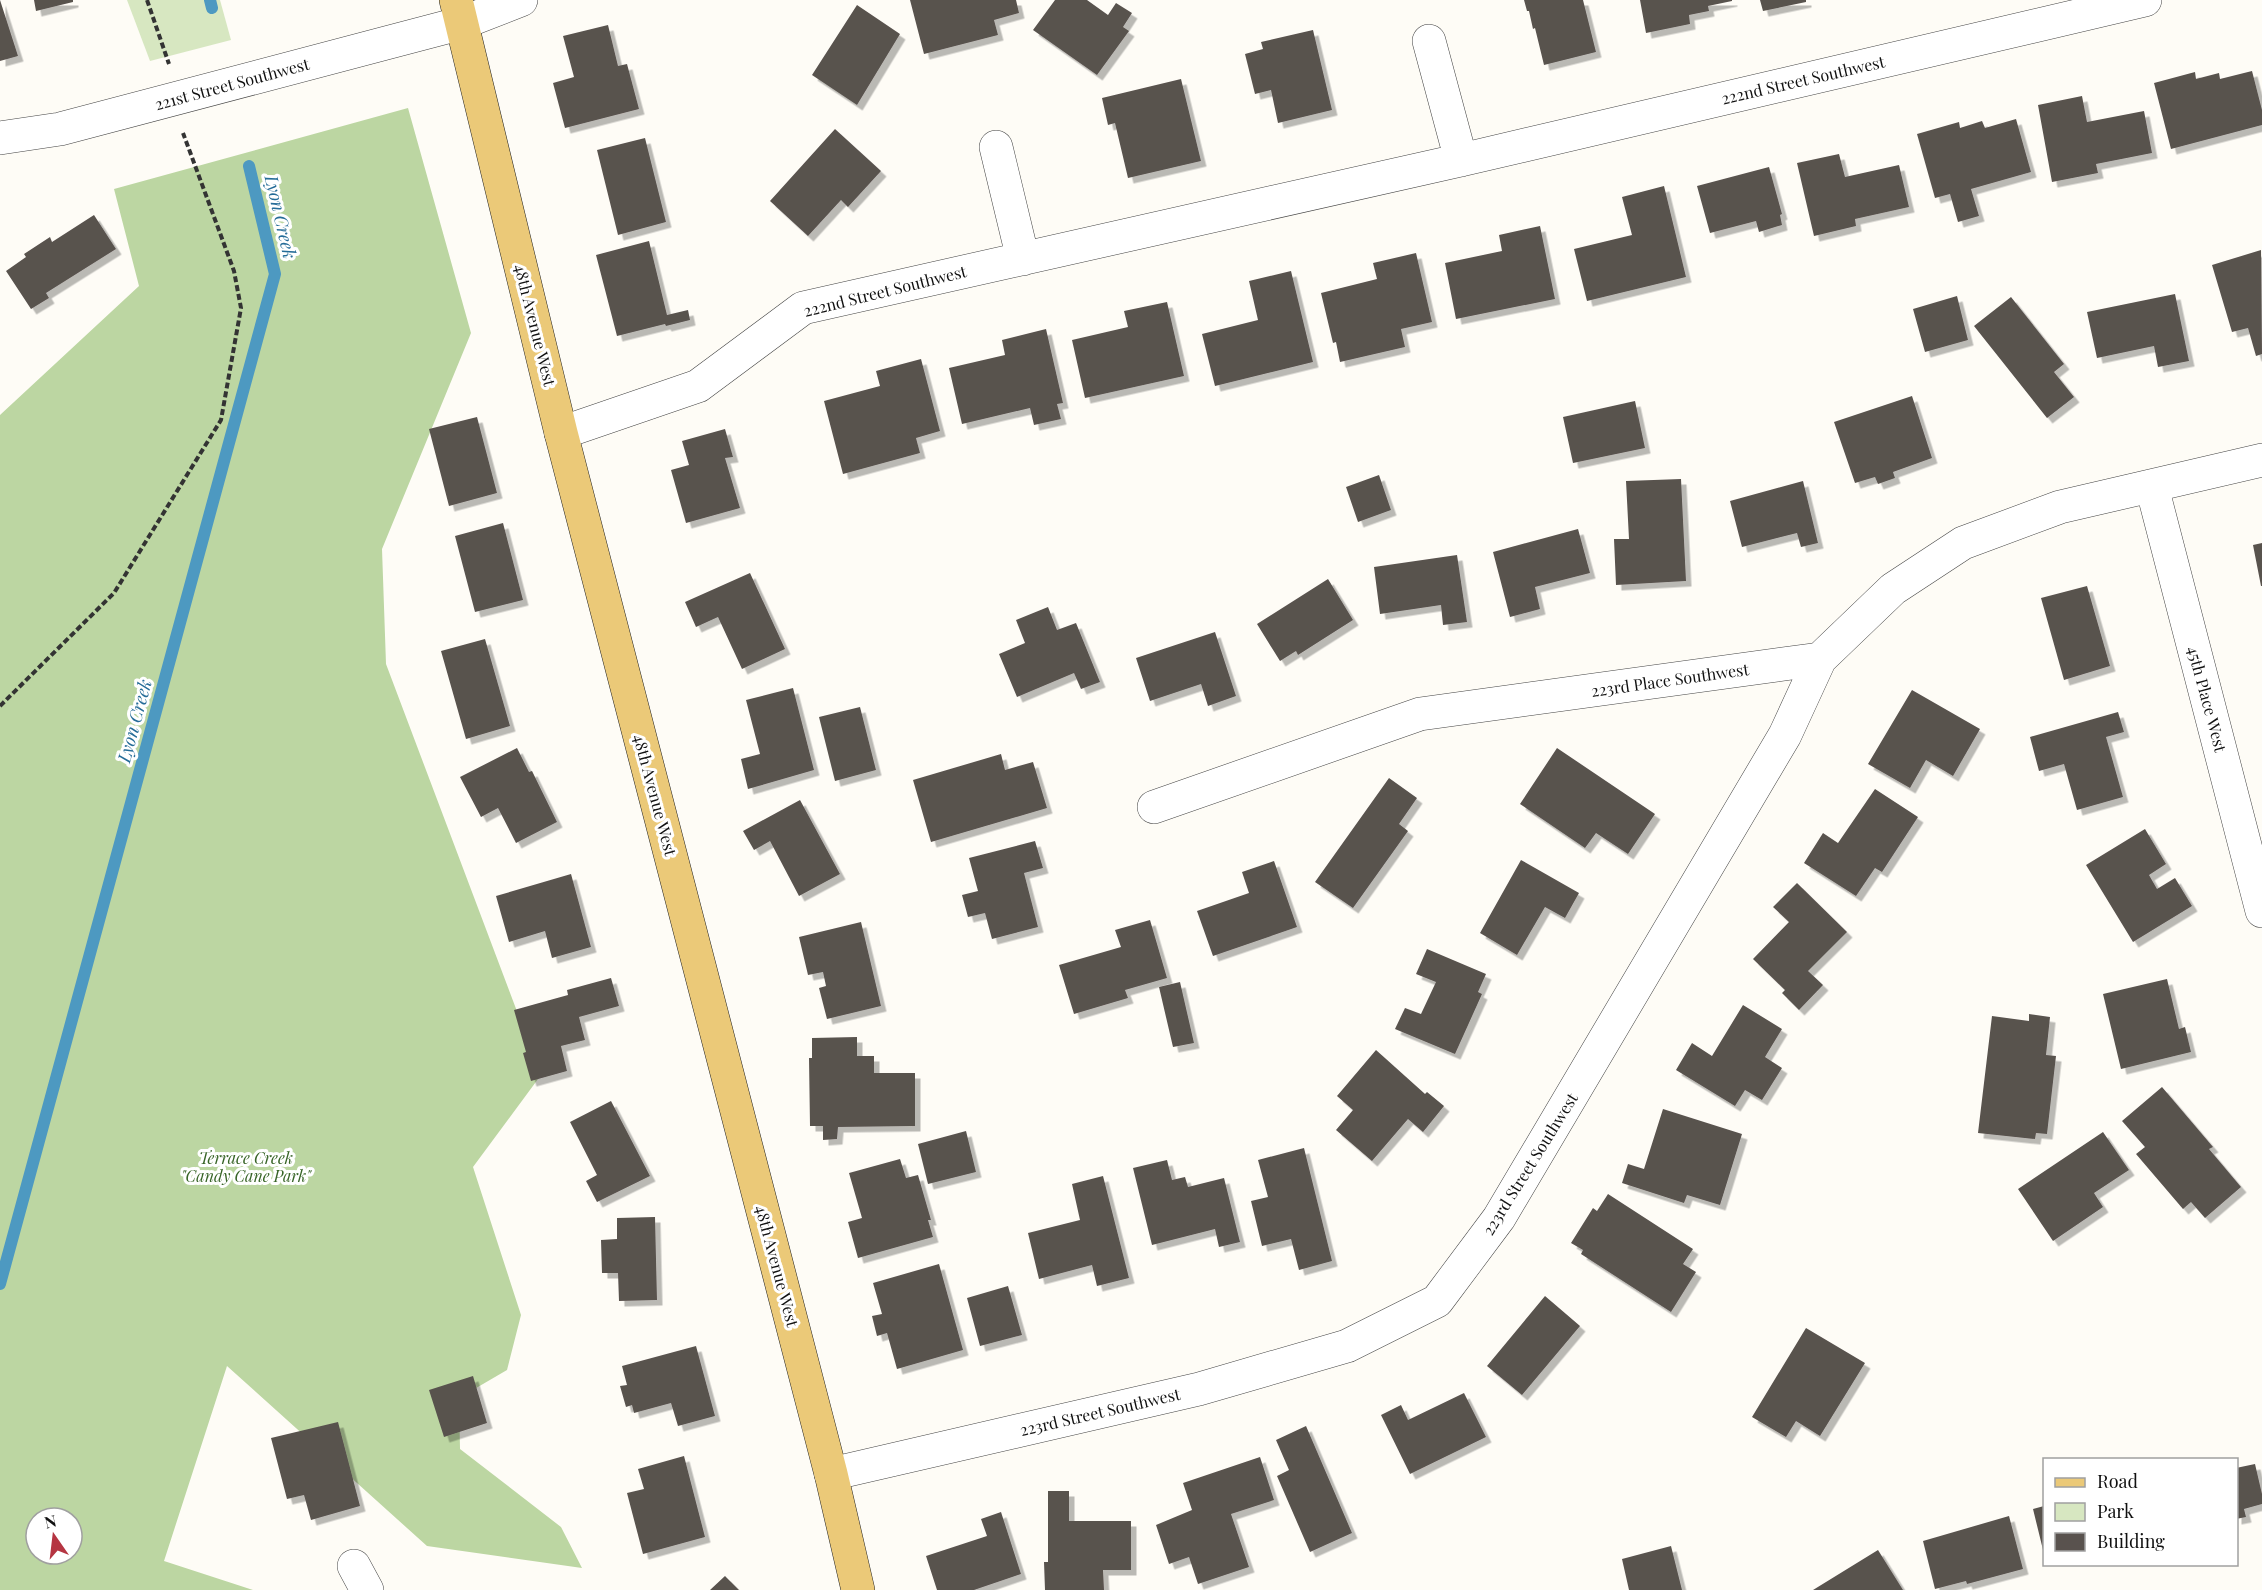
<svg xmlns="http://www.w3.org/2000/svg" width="2262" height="1590" font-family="'Playfair Display',serif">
<defs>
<filter id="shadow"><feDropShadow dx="5.5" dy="5.5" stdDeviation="0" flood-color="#0004"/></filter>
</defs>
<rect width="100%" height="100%" fill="#fefcf6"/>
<!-- green -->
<path fill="#d7e7c1" d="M 127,0 L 220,0 L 231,40 L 150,61 Z"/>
<!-- forest -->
<path fill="#bcd6a2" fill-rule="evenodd" d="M 408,108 L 471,333 L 382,549 L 386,664 L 541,1075 L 473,1167 L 521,1315 L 507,1370 L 459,1398 L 460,1449 L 561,1527 L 582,1568 L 427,1546 L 227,1366 L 164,1561 L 253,1590 L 0,1590 L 0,415 L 139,286 L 114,189 ZM 36,1518 L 72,1518 L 72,1554 L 36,1554 Z"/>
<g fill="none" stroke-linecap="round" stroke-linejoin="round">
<!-- stream -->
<path stroke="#4d99c1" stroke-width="12" d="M 210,0 L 212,8
M 0,1284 L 275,274 L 249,166"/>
</g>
<!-- building -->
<path fill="#59524e" filter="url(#shadow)" d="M 0,0 L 18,56 L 0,61 Z
M 34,0 L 73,0 L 73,2 L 36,11 Z
M 910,0 L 1016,0 L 1019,13 L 994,20 L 998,35 L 924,54 Z
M 1055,0 L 1087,0 L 1108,15 L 1116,3 L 1132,13 L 1123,27 L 1129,31 L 1097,75 L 1033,30 Z
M 1524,0 L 1583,0 L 1596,52 L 1544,65 L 1535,28 L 1533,29 L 1529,11 L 1527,11 Z
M 1640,0 L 1732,0 L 1732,1 L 1708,6 L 1709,11 L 1689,15 L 1690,24 L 1646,33 Z
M 1760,0 L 1806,0 L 1806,2 L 1763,11 Z
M 857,5 L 900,34 L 857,105 L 812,75 Z
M 608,25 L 618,66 L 627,64 L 639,109 L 565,128 L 553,83 L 574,77 L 563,36 Z
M 1313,30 L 1332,110 L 1278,123 L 1271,90 L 1255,94 L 1245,54 L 1263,49 L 1261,42 Z
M 2252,71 L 2262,110 L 2262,125 L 2171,149 L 2154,83 L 2195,72 L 2196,79 L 2219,73 L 2220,79 Z
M 1181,79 L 1201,161 L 1128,178 L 1115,123 L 1108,125 L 1102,98 Z
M 2082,96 L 2087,122 L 2144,111 L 2152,153 L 2096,164 L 2098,173 L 2052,182 L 2038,105 Z
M 2016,119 L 2031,172 L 1971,189 L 1979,216 L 1958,222 L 1950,194 L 1935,198 L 1917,134 L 1959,122 L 1960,128 L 1982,121 L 1985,128 Z
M 835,129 L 881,171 L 848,207 L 841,200 L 808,236 L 770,201 Z
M 645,138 L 666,222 L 618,235 L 597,150 Z
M 1839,154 L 1845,177 L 1899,165 L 1909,207 L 1855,219 L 1856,226 L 1814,236 L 1797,163 Z
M 1769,167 L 1782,214 L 1780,215 L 1782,225 L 1759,232 L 1756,221 L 1710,233 L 1697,186 Z
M 1664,186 L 1686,277 L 1587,301 L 1574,249 L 1632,235 L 1622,197 Z
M 94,215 L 116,249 L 46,293 L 49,298 L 31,309 L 6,271 L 26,257 L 24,254 L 50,237 L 52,242 Z
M 1540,226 L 1555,299 L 1456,319 L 1445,263 L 1502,251 L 1499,235 Z
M 649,241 L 667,315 L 688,310 L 690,320 L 666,326 L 665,324 L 617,336 L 596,255 Z
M 2261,250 L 2262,354 L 2256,356 L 2248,328 L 2232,332 L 2212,265 Z
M 1416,253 L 1432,322 L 1401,329 L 1405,347 L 1340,362 L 1336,342 L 1333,343 L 1321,293 L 1377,279 L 1373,263 Z
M 1291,271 L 1313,362 L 1215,386 L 1202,334 L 1258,320 L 1249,281 Z
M 2175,294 L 2189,361 L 2158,367 L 2154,346 L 2097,358 L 2087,312 Z
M 1957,296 L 1968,340 L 1925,352 L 1913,309 Z
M 2011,297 L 2064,364 L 2054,372 L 2074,397 L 2047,418 L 1974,326 Z
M 1167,302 L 1184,376 L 1085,398 L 1072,340 L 1128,327 L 1124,311 Z
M 1046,329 L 1063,403 L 1057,404 L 1061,419 L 1034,425 L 1030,408 L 962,424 L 949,368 L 1005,355 L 1002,340 Z
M 921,359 L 940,431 L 916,438 L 920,453 L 843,474 L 824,401 L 880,386 L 876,371 Z
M 1912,396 L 1932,458 L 1893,472 L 1895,478 L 1878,484 L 1875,477 L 1855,483 L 1834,422 Z
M 1635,401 L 1645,448 L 1573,463 L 1563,417 Z
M 477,417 L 497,493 L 449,506 L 429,429 Z
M 725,429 L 733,457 L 725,458 L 740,508 L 686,523 L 671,470 L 689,465 L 682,441 Z
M 1379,475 L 1391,510 L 1358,522 L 1346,487 Z
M 1681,479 L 1686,581 L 1616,585 L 1614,539 L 1629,539 L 1626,481 Z
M 1803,481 L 1818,543 L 1801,547 L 1797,533 L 1742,547 L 1730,501 Z
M 503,523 L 523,600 L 475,612 L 455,536 Z
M 1578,529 L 1590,573 L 1535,587 L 1540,609 L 1510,617 L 1493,552 Z
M 2262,543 L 2262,586 L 2261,586 L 2253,545 Z
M 1457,555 L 1467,622 L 1443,625 L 1441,605 L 1380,614 L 1374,567 Z
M 750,573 L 785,649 L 742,669 L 718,617 L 696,627 L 685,602 Z
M 1328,579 L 1353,620 L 1298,655 L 1296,651 L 1280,661 L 1257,624 Z
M 2087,586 L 2110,666 L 2064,680 L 2041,598 Z
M 1048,607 L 1057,630 L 1076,623 L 1100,682 L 1081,689 L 1074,673 L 1017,697 L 999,654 L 1025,643 L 1016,620 Z
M 1215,632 L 1236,696 L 1208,706 L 1201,684 L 1150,701 L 1136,658 Z
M 485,639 L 510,726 L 466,739 L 441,651 Z
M 793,688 L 814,770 L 748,789 L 741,759 L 760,754 L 746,700 Z
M 1912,690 L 1980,729 L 1953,776 L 1926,760 L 1910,788 L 1868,764 Z
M 860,707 L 876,770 L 835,781 L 819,717 Z
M 2118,712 L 2124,732 L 2106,737 L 2123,797 L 2077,810 L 2064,764 L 2039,771 L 2030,737 Z
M 517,748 L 529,772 L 532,771 L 557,822 L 516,843 L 498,808 L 481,817 L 460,777 Z
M 1557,748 L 1655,814 L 1628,854 L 1596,833 L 1585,848 L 1520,804 Z
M 1001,754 L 1005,770 L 1033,762 L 1047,808 L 931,842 L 913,780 Z
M 1389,778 L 1417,798 L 1399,824 L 1408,831 L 1353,908 L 1315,882 Z
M 1875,789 L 1918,817 L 1882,872 L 1875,868 L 1856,896 L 1804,863 L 1823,833 L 1838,843 Z
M 800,800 L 840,874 L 799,896 L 770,841 L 754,850 L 743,831 Z
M 2145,829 L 2166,864 L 2149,875 L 2157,889 L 2175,878 L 2192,906 L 2133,942 L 2086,865 Z
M 1035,841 L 1043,868 L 1024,873 L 1038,927 L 992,939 L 985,913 L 968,917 L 962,895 L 978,891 L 969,858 Z
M 1521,860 L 1579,893 L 1565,918 L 1545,907 L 1517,955 L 1480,933 Z
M 1274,861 L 1297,927 L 1213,956 L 1197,911 L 1249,893 L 1242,872 Z
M 571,874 L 591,947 L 552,958 L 545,931 L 509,942 L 496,896 Z
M 1797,883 L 1847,932 L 1808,971 L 1823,985 L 1799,1010 L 1782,993 L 1785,990 L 1753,959 L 1789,922 L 1773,907 Z
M 1150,920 L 1167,978 L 1125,990 L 1128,998 L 1074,1014 L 1059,965 L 1121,947 L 1115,930 Z
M 861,922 L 881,1006 L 827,1019 L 819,988 L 826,986 L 823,972 L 808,975 L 799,937 Z
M 1427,949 L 1486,974 L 1478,992 L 1482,994 L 1455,1054 L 1395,1029 L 1405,1008 L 1421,1014 L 1436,982 L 1416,974 Z
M 611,978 L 619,1006 L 579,1017 L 585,1040 L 561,1046 L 567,1071 L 531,1081 L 523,1053 L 526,1052 L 514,1010 L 568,995 L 567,990 Z
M 2167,979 L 2179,1029 L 2185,1027 L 2191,1052 L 2121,1069 L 2103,994 Z
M 1180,982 L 1194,1043 L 1173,1047 L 1159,987 Z
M 1743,1005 L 1782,1029 L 1765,1057 L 1782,1068 L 1762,1100 L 1745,1090 L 1735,1106 L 1676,1070 L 1692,1043 L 1712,1056 Z
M 2029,1014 L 2050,1017 L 2046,1055 L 2056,1056 L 2047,1134 L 2036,1133 L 2035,1139 L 1978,1133 L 1992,1016 L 2029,1021 Z
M 857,1037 L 857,1056 L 874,1056 L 874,1073 L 915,1073 L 915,1126 L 838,1127 L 837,1139 L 823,1140 L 823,1126 L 810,1126 L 809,1058 L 812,1058 L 812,1038 Z
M 1376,1050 L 1425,1094 L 1427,1092 L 1444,1106 L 1423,1132 L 1408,1119 L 1372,1161 L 1336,1130 L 1353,1110 L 1337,1096 Z
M 2162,1087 L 2213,1147 L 2209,1149 L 2241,1187 L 2205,1218 L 2191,1202 L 2183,1209 L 2136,1154 L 2145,1147 L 2122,1121 Z
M 611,1101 L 650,1176 L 597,1202 L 586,1181 L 597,1175 L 570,1122 Z
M 1663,1109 L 1742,1134 L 1720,1205 L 1687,1195 L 1684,1203 L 1622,1183 L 1628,1164 L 1644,1169 Z
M 966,1131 L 976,1172 L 928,1184 L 918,1144 Z
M 2103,1132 L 2129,1170 L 2094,1193 L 2103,1207 L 2053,1241 L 2018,1189 Z
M 1304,1148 L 1332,1261 L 1299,1270 L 1291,1239 L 1262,1246 L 1251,1201 L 1268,1197 L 1258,1160 Z
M 900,1159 L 906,1178 L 918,1175 L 931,1220 L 928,1220 L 933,1237 L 858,1258 L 848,1222 L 862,1218 L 849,1173 Z
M 1167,1160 L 1172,1180 L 1185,1177 L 1188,1187 L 1224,1178 L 1240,1242 L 1219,1247 L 1215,1229 L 1152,1245 L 1133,1168 Z
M 1103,1176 L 1129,1278 L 1097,1286 L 1092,1265 L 1039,1279 L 1028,1233 L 1080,1220 L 1072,1184 Z
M 1608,1194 L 1693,1249 L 1683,1264 L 1696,1272 L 1671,1312 L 1581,1254 L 1583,1250 L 1571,1243 L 1593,1208 L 1597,1211 Z
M 655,1217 L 657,1300 L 619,1301 L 618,1273 L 602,1273 L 601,1240 L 617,1239 L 617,1218 Z
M 939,1264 L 963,1350 L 897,1369 L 887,1333 L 877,1336 L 872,1316 L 882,1314 L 873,1283 Z
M 1008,1286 L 1022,1335 L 980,1346 L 967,1298 Z
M 1545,1296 L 1580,1326 L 1522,1395 L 1487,1366 Z
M 1806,1328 L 1865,1363 L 1820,1436 L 1796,1421 L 1786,1437 L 1752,1417 Z
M 696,1346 L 715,1416 L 678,1426 L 671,1403 L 634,1413 L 632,1405 L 626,1407 L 620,1386 L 627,1385 L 622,1366 Z
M 473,1376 L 487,1423 L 444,1437 L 429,1390 Z
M 1464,1393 L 1486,1437 L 1410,1474 L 1381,1415 L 1401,1405 L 1408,1420 Z
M 338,1422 L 360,1506 L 311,1520 L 304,1495 L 287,1499 L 271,1438 Z
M 1306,1426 L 1352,1533 L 1310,1552 L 1277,1476 L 1289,1470 L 1276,1440 Z
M 684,1456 L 705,1537 L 643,1554 L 627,1493 L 644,1489 L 638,1469 Z
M 1260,1457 L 1274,1500 L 1231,1514 L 1249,1567 L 1198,1584 L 1189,1557 L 1169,1564 L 1156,1525 L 1192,1510 L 1183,1483 Z
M 2255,1464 L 2262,1494 L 2262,1504 L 2244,1509 L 2246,1517 L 2236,1519 L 2236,1468 Z
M 1048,1491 L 1069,1491 L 1069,1521 L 1131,1521 L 1131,1570 L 1103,1570 L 1104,1590 L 1045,1590 L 1044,1562 L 1048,1562 Z
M 2044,1506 L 2044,1554 L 2033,1509 Z
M 1001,1512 L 1021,1574 L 974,1590 L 937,1590 L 926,1556 L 987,1536 L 981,1519 Z
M 2009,1516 L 2023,1569 L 1967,1584 L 1966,1581 L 1935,1589 L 1923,1541 Z
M 1671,1546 L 1682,1590 L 1629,1590 L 1622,1559 Z
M 1878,1550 L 1903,1590 L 1813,1590 Z
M 725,1576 L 739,1590 L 710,1590 Z"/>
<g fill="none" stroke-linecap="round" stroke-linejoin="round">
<!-- minor casing -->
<g stroke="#444" stroke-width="34">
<path id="minor" d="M 1429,41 L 1461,160
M 0,138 L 60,129 L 386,43 L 462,23 L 521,0
M 996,147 L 1023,259
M 561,433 L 698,386 L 803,308 L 1461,160 L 2145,0
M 2152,487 L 2262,911
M 1154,807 L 1420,714 L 1820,659 L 1893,589 L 1963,543 L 2060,507 L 2262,460
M 831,1474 L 1199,1389 L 1347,1346 L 1437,1301 L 1499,1218 L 1785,735 L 1820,659
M 354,1566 L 367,1590"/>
</g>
<!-- major casing -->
<g stroke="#222" stroke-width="34">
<path id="major" d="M 456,0 L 561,433 L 831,1474 L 858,1590"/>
</g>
<!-- path -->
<path stroke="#333" stroke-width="4" stroke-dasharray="6 3" stroke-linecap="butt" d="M 147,0 L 169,64
M 0,706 L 114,593 L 221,420 L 241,308 L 234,271 L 183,133"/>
<!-- minor -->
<use href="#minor" stroke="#fff" stroke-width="33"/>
<!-- major -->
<use href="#major" stroke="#ebc978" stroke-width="33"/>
</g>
<g text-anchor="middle" stroke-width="6" stroke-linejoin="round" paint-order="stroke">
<!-- street labels -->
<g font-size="16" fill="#111" stroke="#fff">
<text transform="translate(1803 80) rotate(-13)" y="6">222nd Street Southwest</text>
<text transform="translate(232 84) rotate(-15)" y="6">221st Street Southwest</text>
<text transform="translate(885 291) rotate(-14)" y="6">222nd Street Southwest</text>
<text transform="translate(535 325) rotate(76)" y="6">48th Avenue West</text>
<text transform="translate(1670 680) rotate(-8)" y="6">223rd Place Southwest</text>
<text transform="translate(2207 699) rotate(75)" y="6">45th Place West</text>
<text transform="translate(655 795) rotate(75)" y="6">48th Avenue West</text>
<text transform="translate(1530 1164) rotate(-58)" y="6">223rd Street Southwest</text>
<text transform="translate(777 1266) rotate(75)" y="6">48th Avenue West</text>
<text transform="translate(1100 1412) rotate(-13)" y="6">223rd Street Southwest</text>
</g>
<!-- park labels -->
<g font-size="16" font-style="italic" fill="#376426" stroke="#fff">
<text x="246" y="1164">Terrace Creek<tspan x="246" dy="18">"Candy Cane Park"</tspan></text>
</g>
<!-- water labels -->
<g font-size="18" font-style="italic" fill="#256c98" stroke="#fff">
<text transform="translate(280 217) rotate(77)" y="6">Lyon Creek</text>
<text transform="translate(135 721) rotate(-75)" y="6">Lyon Creek</text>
</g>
</g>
<!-- legend -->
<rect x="2043" y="1458" width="195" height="108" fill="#ffffff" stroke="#a0a0a0" stroke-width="1.5"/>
<rect x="2055" y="1478" width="30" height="9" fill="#ebc978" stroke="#a0a0a0" stroke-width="1.5"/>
<text x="2097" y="1488" font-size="18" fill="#111111">Road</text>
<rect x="2055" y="1503" width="30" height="18" fill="#d7e7c1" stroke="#a0a0a0" stroke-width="1.5"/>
<text x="2097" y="1518" font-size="18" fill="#111111">Park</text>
<rect x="2055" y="1533" width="30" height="18" fill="#59524e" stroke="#a0a0a0" stroke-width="1.5"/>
<text x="2097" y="1548" font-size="18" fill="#111111">Building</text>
<!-- north arrow -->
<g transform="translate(54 1536) rotate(346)"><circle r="28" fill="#ffffff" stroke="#a0a0a0" stroke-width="1.5"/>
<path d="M0-4.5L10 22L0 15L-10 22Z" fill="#b53542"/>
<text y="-9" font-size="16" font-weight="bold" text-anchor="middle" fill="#111111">N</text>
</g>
</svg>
